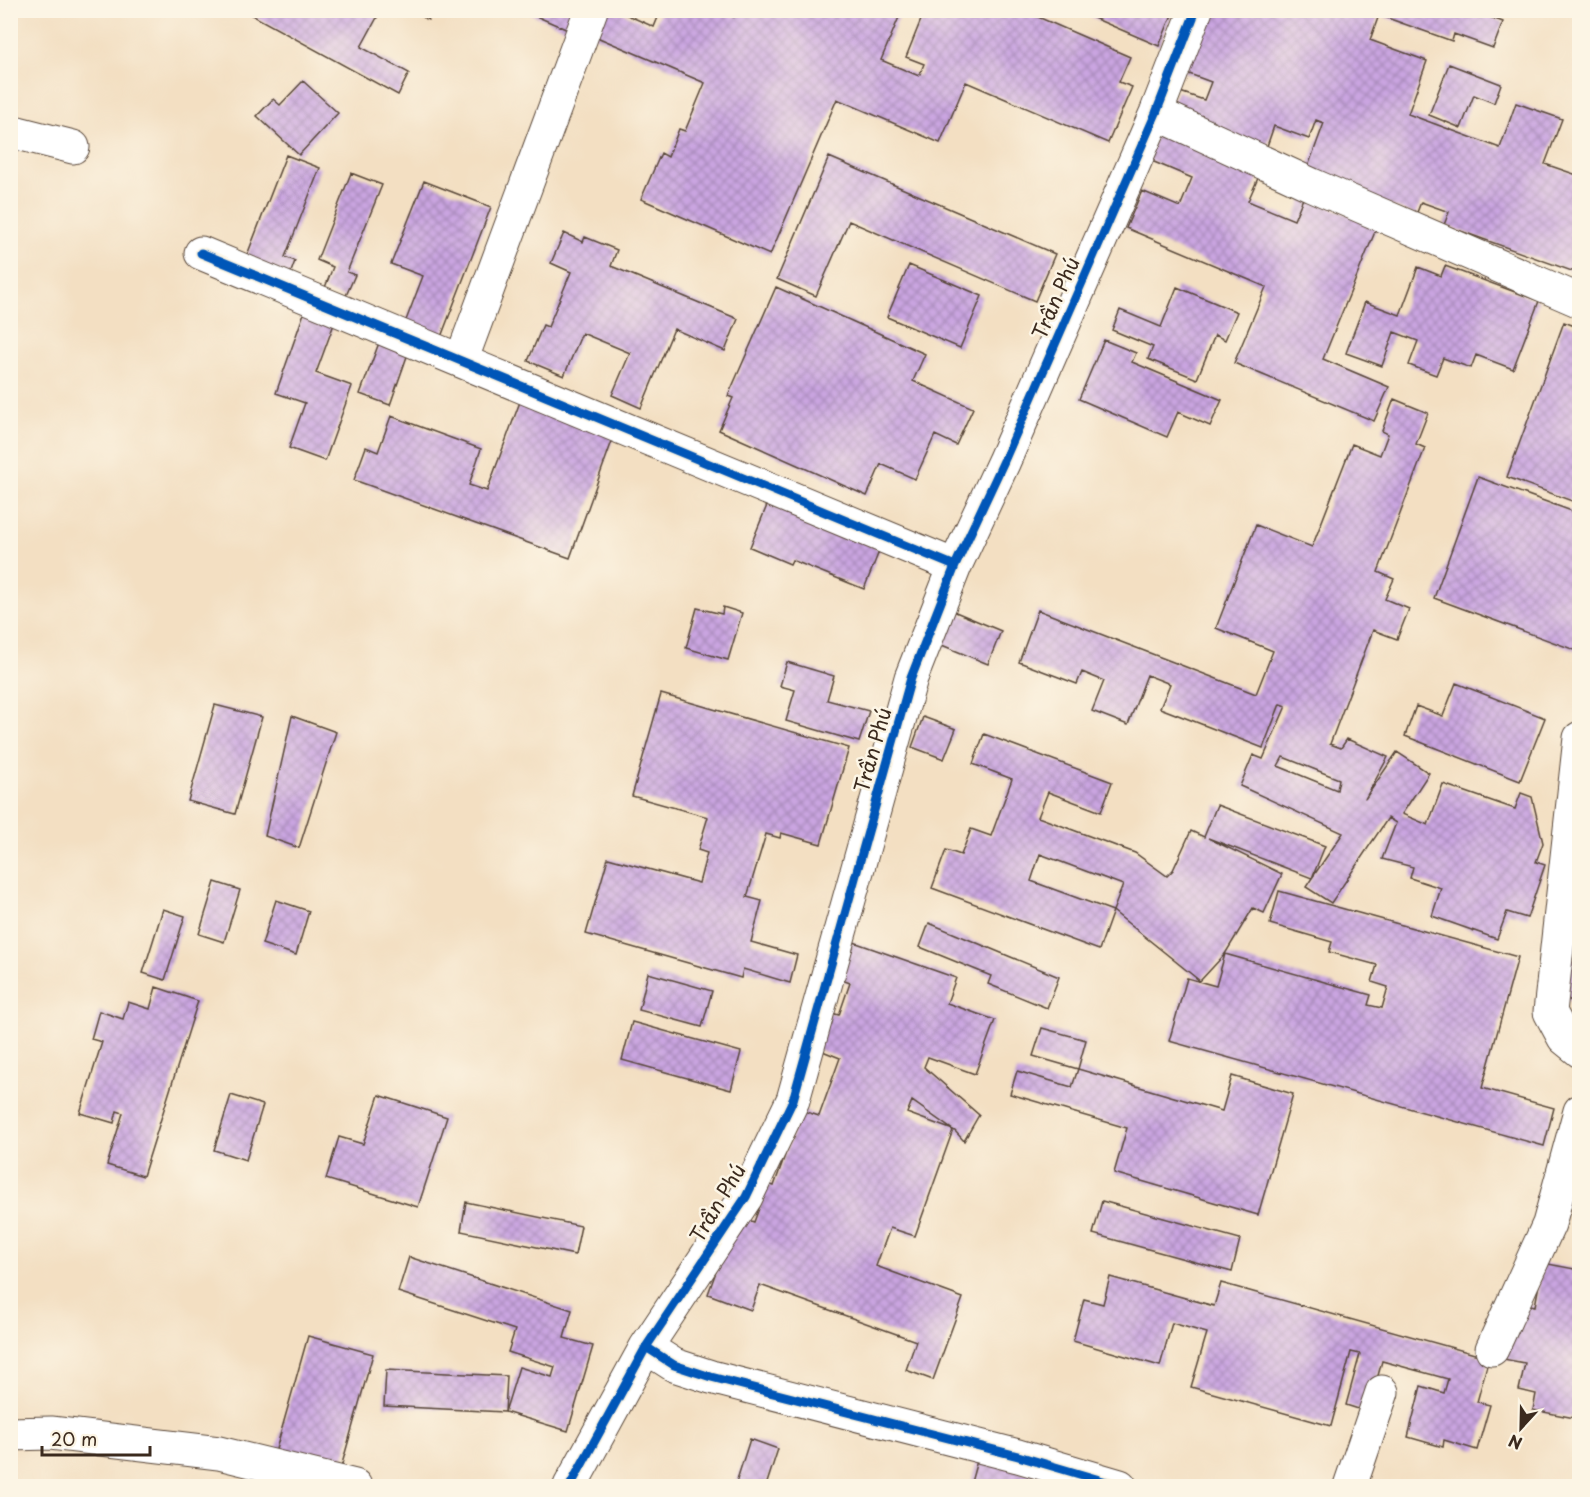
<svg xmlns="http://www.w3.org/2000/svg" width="1590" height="1497" font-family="'Playpen Sans',sans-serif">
<defs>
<pattern id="building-cross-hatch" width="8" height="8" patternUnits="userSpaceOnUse" patternTransform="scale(1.5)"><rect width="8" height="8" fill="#caa5e1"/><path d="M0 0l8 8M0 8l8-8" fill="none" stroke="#a587b6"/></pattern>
</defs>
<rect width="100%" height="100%" fill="#fcf5e5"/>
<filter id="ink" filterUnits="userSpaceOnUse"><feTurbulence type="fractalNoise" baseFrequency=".0167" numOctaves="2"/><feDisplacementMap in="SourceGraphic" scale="12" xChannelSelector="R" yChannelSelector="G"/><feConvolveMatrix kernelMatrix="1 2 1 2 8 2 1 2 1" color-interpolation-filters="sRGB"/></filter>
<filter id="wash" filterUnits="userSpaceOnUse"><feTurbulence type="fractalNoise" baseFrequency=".008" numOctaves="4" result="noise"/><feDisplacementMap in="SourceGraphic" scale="24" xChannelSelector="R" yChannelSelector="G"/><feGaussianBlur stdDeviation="1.35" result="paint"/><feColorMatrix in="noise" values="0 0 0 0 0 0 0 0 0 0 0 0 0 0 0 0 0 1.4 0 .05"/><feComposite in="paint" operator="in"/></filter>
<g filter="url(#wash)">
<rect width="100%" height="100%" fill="#f3dfc2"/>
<g id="blocks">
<!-- building -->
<path fill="url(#building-cross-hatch)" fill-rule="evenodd" d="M 249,10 L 377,10 L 380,12 L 361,47 L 409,73 L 398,95 L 248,13 Z
M 410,10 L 434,10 L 428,20 Z
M 522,10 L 577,10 L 568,30 Z
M 595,10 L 616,10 L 654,27 L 661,10 L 717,10 L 734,17 L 737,10 L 902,10 L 881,60 L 919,76 L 924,64 L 906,57 L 925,10 L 1022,10 L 1130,57 L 1119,82 L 1132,87 L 1108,143 L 966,82 L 940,143 L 837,99 L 770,255 L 641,199 L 661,153 L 668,157 L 679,129 L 685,131 L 705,83 L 585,32 Z
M 1075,10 L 1174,10 L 1159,46 Z
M 1207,10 L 1471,10 L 1503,22 L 1493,48 L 1454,34 L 1452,41 L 1379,15 L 1370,40 L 1427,61 L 1408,114 L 1500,148 L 1516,103 L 1562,119 L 1545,164 L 1580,176 L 1580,274 L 1444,225 L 1449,212 L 1421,202 L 1416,215 L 1305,175 L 1324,123 L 1316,120 L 1309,139 L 1274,126 L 1266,149 L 1169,114 L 1177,91 L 1204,100 L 1211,82 L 1184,72 Z
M 1449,64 L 1501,84 L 1494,103 L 1474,95 L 1461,128 L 1429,115 Z
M 303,81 L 338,113 L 299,155 L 257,116 L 273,99 L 280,105 Z
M 1160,127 L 1262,169 L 1248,201 L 1294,220 L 1304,196 L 1377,227 L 1323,359 L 1389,387 L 1374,421 L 1234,363 L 1266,287 L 1126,228 L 1142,191 L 1180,207 L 1192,178 L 1147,159 Z
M 286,155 L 320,168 L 285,257 L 295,261 L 286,286 L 242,268 Z
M 829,157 L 1055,254 L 1035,301 L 849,221 L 816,296 L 777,279 Z
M 351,173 L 382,185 L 347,272 L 355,275 L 345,298 L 324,290 L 333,267 L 317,260 Z
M 424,181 L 491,207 L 441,337 L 405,323 L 423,276 L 391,264 Z
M 564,233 L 583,242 L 585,237 L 617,250 L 611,266 L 738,319 L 725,351 L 674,329 L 641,408 L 612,395 L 630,353 L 582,333 L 564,376 L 528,361 L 543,325 L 548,327 L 571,272 L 551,263 Z
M 909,265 L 982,296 L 960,348 L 887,317 Z
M 1445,266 L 1539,301 L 1513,369 L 1476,355 L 1471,368 L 1443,358 L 1436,375 L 1409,365 L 1418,341 L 1394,332 L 1382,366 L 1346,353 L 1365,302 L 1400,315 L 1418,267 L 1441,276 Z
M 776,287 L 925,354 L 913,381 L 973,408 L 956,445 L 935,435 L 915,479 L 881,464 L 867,496 L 719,430 L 733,398 L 728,396 Z
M 1177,287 L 1237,312 L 1225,340 L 1215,335 L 1197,379 L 1148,359 L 1153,347 L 1112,330 L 1120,310 L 1161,327 Z
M 304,313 L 334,324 L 316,373 L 352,386 L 325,461 L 289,448 L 305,403 L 276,393 Z
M 1564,322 L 1580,328 L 1580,504 L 1507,477 Z
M 383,332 L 412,342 L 390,405 L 360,394 Z
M 1104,340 L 1136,353 L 1132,362 L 1222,400 L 1210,426 L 1178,412 L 1167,437 L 1079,399 Z
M 524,391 L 616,430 L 570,558 L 354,480 L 366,447 L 378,452 L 391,416 L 481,449 L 469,485 L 487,491 Z
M 1394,399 L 1428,413 L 1416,444 L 1425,448 L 1378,572 L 1394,579 L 1385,599 L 1409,609 L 1397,639 L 1373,630 L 1330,744 L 1341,748 L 1347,739 L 1388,757 L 1365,799 L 1397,752 L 1429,773 L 1402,814 L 1428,825 L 1443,784 L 1515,809 L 1521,793 L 1532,797 L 1543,843 L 1536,862 L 1545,865 L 1527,918 L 1507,912 L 1497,939 L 1432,916 L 1441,888 L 1410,878 L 1413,867 L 1382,859 L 1396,823 L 1388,818 L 1331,903 L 1306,887 L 1312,878 L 1208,838 L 1282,874 L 1264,913 L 1253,908 L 1225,954 L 1200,981 L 1113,911 L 1123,885 L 1040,854 L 1031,881 L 1113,911 L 1099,950 L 932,888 L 946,850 L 961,855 L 971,829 L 991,836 L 1012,779 L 973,764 L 984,734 L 1112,782 L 1101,812 L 1048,792 L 1038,817 L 1135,853 L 1167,876 L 1173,870 L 1191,831 L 1204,837 L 1217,805 L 1325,846 L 1312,878 L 1343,833 L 1240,786 L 1253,755 L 1263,759 L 1286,706 L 1280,704 L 1263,748 L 1160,708 L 1170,684 L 1147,675 L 1128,725 L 1092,711 L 1104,681 L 1082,672 L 1077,684 L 1019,662 L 1038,610 L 1256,694 L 1273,651 L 1216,628 L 1256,525 L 1312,547 L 1352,444 L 1380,455 L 1388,434 L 1382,431 ZM 1283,757 L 1339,779 L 1337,790 L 1278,766 Z
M 1478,477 L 1580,514 L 1580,652 L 1434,598 Z
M 768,503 L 880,549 L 864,589 L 792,560 L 790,564 L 750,547 Z
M 723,607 L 742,613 L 728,660 L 686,648 L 697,608 L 722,614 Z
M 946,608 L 1001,631 L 988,664 L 932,641 Z
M 787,662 L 834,676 L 827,700 L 869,711 L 859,742 L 786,721 L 795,690 L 780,686 Z
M 1456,683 L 1545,718 L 1520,781 L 1405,736 L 1416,706 L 1443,716 Z
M 661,694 L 849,748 L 821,844 L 781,833 L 780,838 L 766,834 L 747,897 L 762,901 L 751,942 L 797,955 L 790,983 L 743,969 L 741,978 L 586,934 L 608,858 L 699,883 L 707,853 L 698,850 L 708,817 L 632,796 Z
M 215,705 L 262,717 L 235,814 L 188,801 Z
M 292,716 L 336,732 L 299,848 L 265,836 Z
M 923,717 L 956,729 L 944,759 L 912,747 Z
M 215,882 L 240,890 L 224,942 L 199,934 Z
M 1279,891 L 1518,957 L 1482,1088 L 1554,1108 L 1544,1146 L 1169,1041 L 1187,978 L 1216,986 L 1225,954 L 1371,995 L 1368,1005 L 1382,1008 L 1388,987 L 1372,982 L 1377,965 L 1329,952 L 1332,942 L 1270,924 Z
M 276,900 L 309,911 L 296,955 L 262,944 Z
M 163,909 L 185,916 L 165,980 L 143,973 Z
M 929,923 L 1059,977 L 1047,1008 L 988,984 L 991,976 L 920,947 Z
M 848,940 L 956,978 L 947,1003 L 995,1020 L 975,1074 L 928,1057 L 924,1067 L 979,1115 L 964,1141 L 955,1131 L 953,1130 L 912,1101 L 907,1113 L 953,1130 L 915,1236 L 890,1228 L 876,1266 L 963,1298 L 933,1380 L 906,1370 L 916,1341 L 760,1285 L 751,1310 L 708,1294 L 736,1216 L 754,1222 L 768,1184 L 774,1186 L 801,1110 L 819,1116 L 840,1058 L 815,1048 L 828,1012 L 839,1015 L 850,983 L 834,977 Z
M 1562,958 L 1580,959 L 1580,1000 L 1560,1000 Z
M 648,973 L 712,991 L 702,1027 L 639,1010 Z
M 156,987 L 198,1001 L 143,1176 L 107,1165 L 123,1113 L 117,1111 L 114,1123 L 80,1113 L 102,1042 L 91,1039 L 99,1011 L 123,1019 L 128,1002 L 150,1009 Z
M 632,1022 L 741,1052 L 731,1090 L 622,1060 Z
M 1042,1028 L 1086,1040 L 1078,1069 L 1033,1056 Z
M 1078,1069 L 1222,1111 L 1232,1076 L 1293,1094 L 1258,1215 L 1114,1173 L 1127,1128 L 1010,1094 L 1017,1071 L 1072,1087 Z
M 231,1095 L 263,1105 L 246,1160 L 214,1150 Z
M 379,1095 L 447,1117 L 418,1207 L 326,1179 L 339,1137 L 363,1144 Z
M 1102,1201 L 1240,1239 L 1232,1272 L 1093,1234 Z
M 466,1202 L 581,1226 L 575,1255 L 461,1231 Z
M 409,1257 L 572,1310 L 564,1338 L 593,1346 L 568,1431 L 505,1412 L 384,1406 L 386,1370 L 507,1376 L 505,1412 L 519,1367 L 552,1377 L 555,1367 L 508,1352 L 515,1330 L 398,1292 Z
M 1543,1263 L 1580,1270 L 1580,1419 L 1533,1410 L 1536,1394 L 1519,1390 L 1525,1363 L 1498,1358 L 1521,1303 L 1535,1306 Z
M 1110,1277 L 1214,1306 L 1221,1283 L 1489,1358 L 1477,1402 L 1490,1405 L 1477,1450 L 1444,1440 L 1443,1447 L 1408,1437 L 1421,1386 L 1444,1393 L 1448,1379 L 1382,1361 L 1368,1412 L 1346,1405 L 1360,1354 L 1351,1352 L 1331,1426 L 1191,1387 L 1207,1333 L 1172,1323 L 1160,1366 L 1073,1341 L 1084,1299 L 1103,1304 Z
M 308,1336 L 373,1354 L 340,1471 L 275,1453 Z
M 750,1439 L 778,1449 L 766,1486 L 735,1486 Z
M 978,1457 L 1069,1486 L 970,1486 Z"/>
</g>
</g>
<g filter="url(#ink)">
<use href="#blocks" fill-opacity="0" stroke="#574537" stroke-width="1.5"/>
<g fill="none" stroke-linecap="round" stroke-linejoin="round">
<!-- minor casing -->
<g stroke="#574537" stroke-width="35">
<path id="minor" d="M 1156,113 L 1312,185 L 1580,301
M 10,131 L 73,147
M 201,253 L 955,566
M 461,361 L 591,10
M 1580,738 L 1550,1012 L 1564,1038 L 1580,1051
M 646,1347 L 674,1365 L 711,1377 L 1018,1456 L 1120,1486
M 1492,1349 L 1549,1224 L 1580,1111
M 10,1434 L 51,1433 L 219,1453 L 355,1486
M 570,1486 L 646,1347 L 746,1197 L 793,1100 L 911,678 L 955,566 L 1004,461 L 1156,113 L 1196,10
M 1350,1486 L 1382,1392"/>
</g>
<!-- minor -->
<use href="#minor" stroke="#fff" stroke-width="33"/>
<!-- cycleway casing -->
<g stroke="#fcf5e5" stroke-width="13">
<path id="cycleway" d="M 201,253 L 955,566
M 646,1347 L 674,1365 L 711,1377 L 1018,1456 L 1120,1486
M 570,1486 L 646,1347 L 746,1197 L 793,1100 L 911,678 L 955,566 L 1004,461 L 1156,113 L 1196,10"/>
</g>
<!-- cycleway -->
<use href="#cycleway" stroke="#0057b8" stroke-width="9"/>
</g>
</g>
<g text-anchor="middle" stroke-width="5" stroke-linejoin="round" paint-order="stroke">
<!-- street labels -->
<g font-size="20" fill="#3b2a1e" stroke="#fcf5e5">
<text transform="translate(1056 298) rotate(-66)" y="7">Trần Phú</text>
<text transform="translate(873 750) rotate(-74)" y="7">Trần Phú</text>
<text transform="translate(718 1203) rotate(-59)" y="7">Trần Phú</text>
</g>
</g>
<!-- margin -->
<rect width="1590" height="1497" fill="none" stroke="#fcf5e5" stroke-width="36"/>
<!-- north arrow -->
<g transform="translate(1521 1428) rotate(202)" stroke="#fcf5e5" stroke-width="4.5" paint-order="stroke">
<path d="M0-4.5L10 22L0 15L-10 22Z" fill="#3b2a1e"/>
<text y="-9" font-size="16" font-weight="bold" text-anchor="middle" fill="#3b2a1e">N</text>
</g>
<!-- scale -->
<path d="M42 1446v9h108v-9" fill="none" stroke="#3b2a1e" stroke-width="3"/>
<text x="51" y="1446" font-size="18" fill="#3b2a1e" stroke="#fcf5e5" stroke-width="4.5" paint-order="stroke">20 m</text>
</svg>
